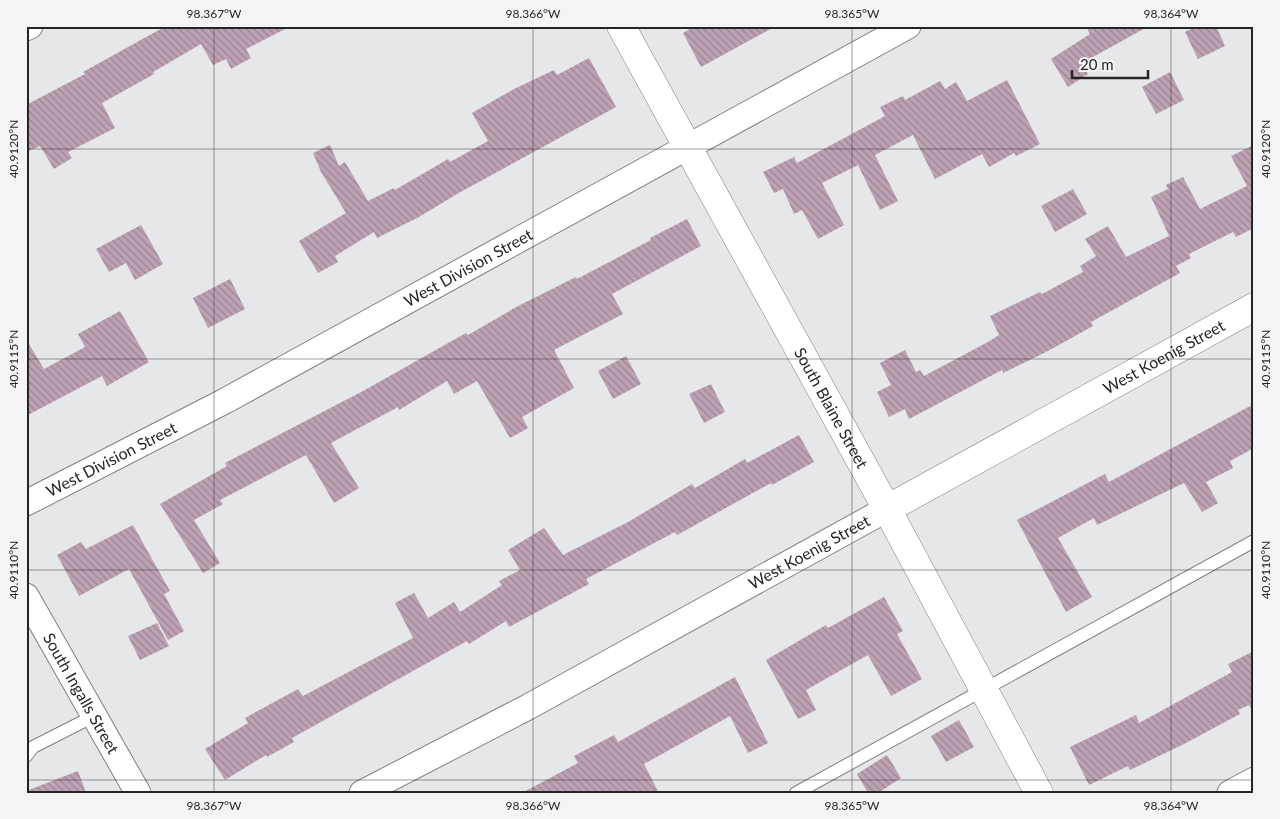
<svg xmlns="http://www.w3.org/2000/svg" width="1280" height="819" font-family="Lato,sans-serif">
<defs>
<pattern id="building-back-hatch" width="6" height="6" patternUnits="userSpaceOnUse" patternTransform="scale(1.25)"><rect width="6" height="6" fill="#bea2b4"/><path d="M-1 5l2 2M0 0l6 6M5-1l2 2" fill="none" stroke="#9a8492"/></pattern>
</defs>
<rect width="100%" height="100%" fill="#e5e7e8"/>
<!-- building -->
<path fill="url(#building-back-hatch)" d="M 166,26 L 291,26 L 246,49 L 251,58 L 231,69 L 226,59 L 213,65 L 201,44 L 153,72 L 154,74 L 102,103 L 115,128 L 68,152 L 72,158 L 54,169 L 40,146 L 26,152 L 26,105 L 85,74 L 83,72 Z
M 695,26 L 776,26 L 701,67 L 683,33 Z
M 1086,26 L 1149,26 L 1082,63 L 1088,74 L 1068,87 L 1051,59 L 1090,34 Z
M 1197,26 L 1216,26 L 1225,46 L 1198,59 L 1185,32 Z
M 589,58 L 616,107 L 457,194 L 419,217 L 377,238 L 374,232 L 335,256 L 338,262 L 318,273 L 299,241 L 346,213 L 321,172 L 313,153 L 330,145 L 339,166 L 345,162 L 368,201 L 394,188 L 395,190 L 448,159 L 450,162 L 488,141 L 472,113 L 514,89 L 554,70 L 557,75 Z
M 1170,72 L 1184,100 L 1156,114 L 1142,87 Z
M 1007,80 L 1040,144 L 1016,156 L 1014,153 L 989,167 L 982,154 L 935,179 L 913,135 L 875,155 L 898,201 L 880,210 L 858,165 L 822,183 L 844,225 L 818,239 L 802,210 L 794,214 L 783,189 L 774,193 L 763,172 L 794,157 L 797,163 L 835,143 L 885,116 L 880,107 L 903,96 L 905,100 L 940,81 L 945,89 L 956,82 L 967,101 Z
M 1254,145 L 1254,228 L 1236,237 L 1233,232 L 1189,254 L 1191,258 L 1176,266 L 1180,273 L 1091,322 L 1093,326 L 1048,351 L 1003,373 L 1002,370 L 909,419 L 905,409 L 889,417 L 877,392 L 891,385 L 880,363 L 905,350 L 916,372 L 920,370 L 924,376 L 988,342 L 999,335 L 990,316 L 1040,292 L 1042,294 L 1083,272 L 1080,266 L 1096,256 L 1085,239 L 1108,226 L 1126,257 L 1169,236 L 1151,197 L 1168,189 L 1166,185 L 1183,177 L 1200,209 L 1247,186 L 1231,156 Z
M 1073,189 L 1087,214 L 1055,232 L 1041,206 Z
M 687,219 L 701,246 L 612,294 L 623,314 L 554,350 L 574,388 L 522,417 L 528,428 L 510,438 L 477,381 L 454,394 L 447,381 L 399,410 L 398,407 L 331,443 L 359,488 L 334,503 L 306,455 L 220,500 L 223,504 L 194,520 L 220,563 L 203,573 L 160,504 L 227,466 L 225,463 L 363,391 L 466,333 L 468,335 L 518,306 L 576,277 L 577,279 L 651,240 L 650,238 Z
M 141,225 L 163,264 L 135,280 L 126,263 L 109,272 L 96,249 Z
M 230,279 L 245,309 L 208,328 L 193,298 Z
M 120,311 L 149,362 L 107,386 L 102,376 L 26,416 L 26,339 L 44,369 L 85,347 L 78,334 Z
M 626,356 L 641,384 L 613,399 L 598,371 Z
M 711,384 L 725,412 L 704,423 L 689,394 Z
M 1254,404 L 1254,448 L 1230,461 L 1233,468 L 1206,482 L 1218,503 L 1202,512 L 1184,483 L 1097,525 L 1094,518 L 1058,538 L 1092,597 L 1066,612 L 1017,520 L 1105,474 L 1109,482 Z
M 799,435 L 814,462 L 772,485 L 771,483 L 677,535 L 675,532 L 586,579 L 589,584 L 509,627 L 506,621 L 469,644 L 467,641 L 292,738 L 294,742 L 267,757 L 266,755 L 225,780 L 205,749 L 248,723 L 245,718 L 298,689 L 303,696 L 413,638 L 395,603 L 414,593 L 428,618 L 454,602 L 460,612 L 502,585 L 499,581 L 520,570 L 508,550 L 544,528 L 563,555 L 628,522 L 692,484 L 695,488 L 745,459 L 747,463 Z
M 133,525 L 170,591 L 164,594 L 184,631 L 168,640 L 129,569 L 79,596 L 57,555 L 81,542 L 86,549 Z
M 884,597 L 903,631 L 897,634 L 922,679 L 891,696 L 868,655 L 806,690 L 816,710 L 798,719 L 766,660 L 826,625 L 828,628 Z
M 157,623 L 169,646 L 140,660 L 128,636 Z
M 1254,651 L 1254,715 L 1249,705 L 1238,710 L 1240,714 L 1184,744 L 1130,770 L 1128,766 L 1089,785 L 1070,747 L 1136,715 L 1139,723 L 1232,672 L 1228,664 Z
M 735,677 L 768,743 L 748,753 L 730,716 L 644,764 L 659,793 L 522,793 L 578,763 L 574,756 L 614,735 L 618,742 Z
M 959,720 L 974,747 L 946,762 L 931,736 Z
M 887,755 L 901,778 L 878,793 L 868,793 L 857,774 Z
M 78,771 L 86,793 L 26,793 L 26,791 Z"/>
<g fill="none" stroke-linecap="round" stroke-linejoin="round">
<!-- service casing -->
<g stroke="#808182" stroke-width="14">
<path id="service" d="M 26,756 L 33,747 L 94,716
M 796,793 L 1254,541"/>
</g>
<!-- minor casing -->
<g stroke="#808182" stroke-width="27">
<g id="minor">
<path d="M 26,28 L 30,26"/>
<path id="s1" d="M 26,503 L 225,401 L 908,26"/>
<path id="s2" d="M 26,596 L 138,793"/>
<path id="s3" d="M 362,793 L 528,707 L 887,509"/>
<path d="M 1230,793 L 1254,780"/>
</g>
</g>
<!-- tertiary casing -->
<g stroke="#808182" stroke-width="29">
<g id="tertiary">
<path id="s4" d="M 621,26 L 887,509 L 1039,793"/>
<path id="s5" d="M 887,509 L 1254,307"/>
</g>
</g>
<!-- service -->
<use href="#service" stroke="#fff" stroke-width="12"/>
<!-- minor -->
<use href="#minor" stroke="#fff" stroke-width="25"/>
<!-- tertiary -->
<use href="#tertiary" stroke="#fff" stroke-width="28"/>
</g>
<!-- ticks -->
<path fill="none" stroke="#242525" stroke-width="1" stroke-opacity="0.45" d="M 214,26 L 214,793M 533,26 L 533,793M 852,26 L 852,793M 1171,26 L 1171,793M 26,149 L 1254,149M 26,359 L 1254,359M 26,570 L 1254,570M 26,780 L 1254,780"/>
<g text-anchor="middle" stroke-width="4.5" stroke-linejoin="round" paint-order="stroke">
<!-- street labels -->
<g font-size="16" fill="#242525" stroke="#f3f4f5">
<text dy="6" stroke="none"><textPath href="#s1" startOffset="501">West Division Street</textPath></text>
<text dy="6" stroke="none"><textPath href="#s5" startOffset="316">West Koenig Street</textPath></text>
<text dy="6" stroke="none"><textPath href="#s4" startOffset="436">South Blaine Street</textPath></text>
<text dy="6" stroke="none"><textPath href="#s1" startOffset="96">West Division Street</textPath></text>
<text dy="6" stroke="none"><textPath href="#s3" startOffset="508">West Koenig Street</textPath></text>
<text dy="6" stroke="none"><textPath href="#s2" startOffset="112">South Ingalls Street</textPath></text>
</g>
</g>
<!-- border -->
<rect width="1280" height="819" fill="none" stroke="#f3f4f5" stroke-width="55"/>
<!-- scale -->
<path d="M1072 70v8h76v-8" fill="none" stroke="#242525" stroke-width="2.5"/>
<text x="1080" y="70" font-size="15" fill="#242525" stroke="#f3f4f5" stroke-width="4" paint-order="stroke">20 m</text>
<rect x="28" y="28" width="1224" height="764" fill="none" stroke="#242525" stroke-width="2"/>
<g font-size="12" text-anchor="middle" fill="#242525">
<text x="214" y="18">98.367°W</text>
<text x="533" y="18">98.366°W</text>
<text x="852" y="18">98.365°W</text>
<text x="1171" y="18">98.364°W</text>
<text transform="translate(14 149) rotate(-90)" y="4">40.9120°N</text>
<text transform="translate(1266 149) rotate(-90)" y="4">40.9120°N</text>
<text transform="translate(14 359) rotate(-90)" y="4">40.9115°N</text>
<text transform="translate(1266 359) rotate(-90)" y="4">40.9115°N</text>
<text transform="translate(14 570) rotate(-90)" y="4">40.9110°N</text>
<text transform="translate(1266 570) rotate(-90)" y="4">40.9110°N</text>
<text x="214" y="810">98.367°W</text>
<text x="533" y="810">98.366°W</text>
<text x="852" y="810">98.365°W</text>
<text x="1171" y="810">98.364°W</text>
</g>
</svg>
